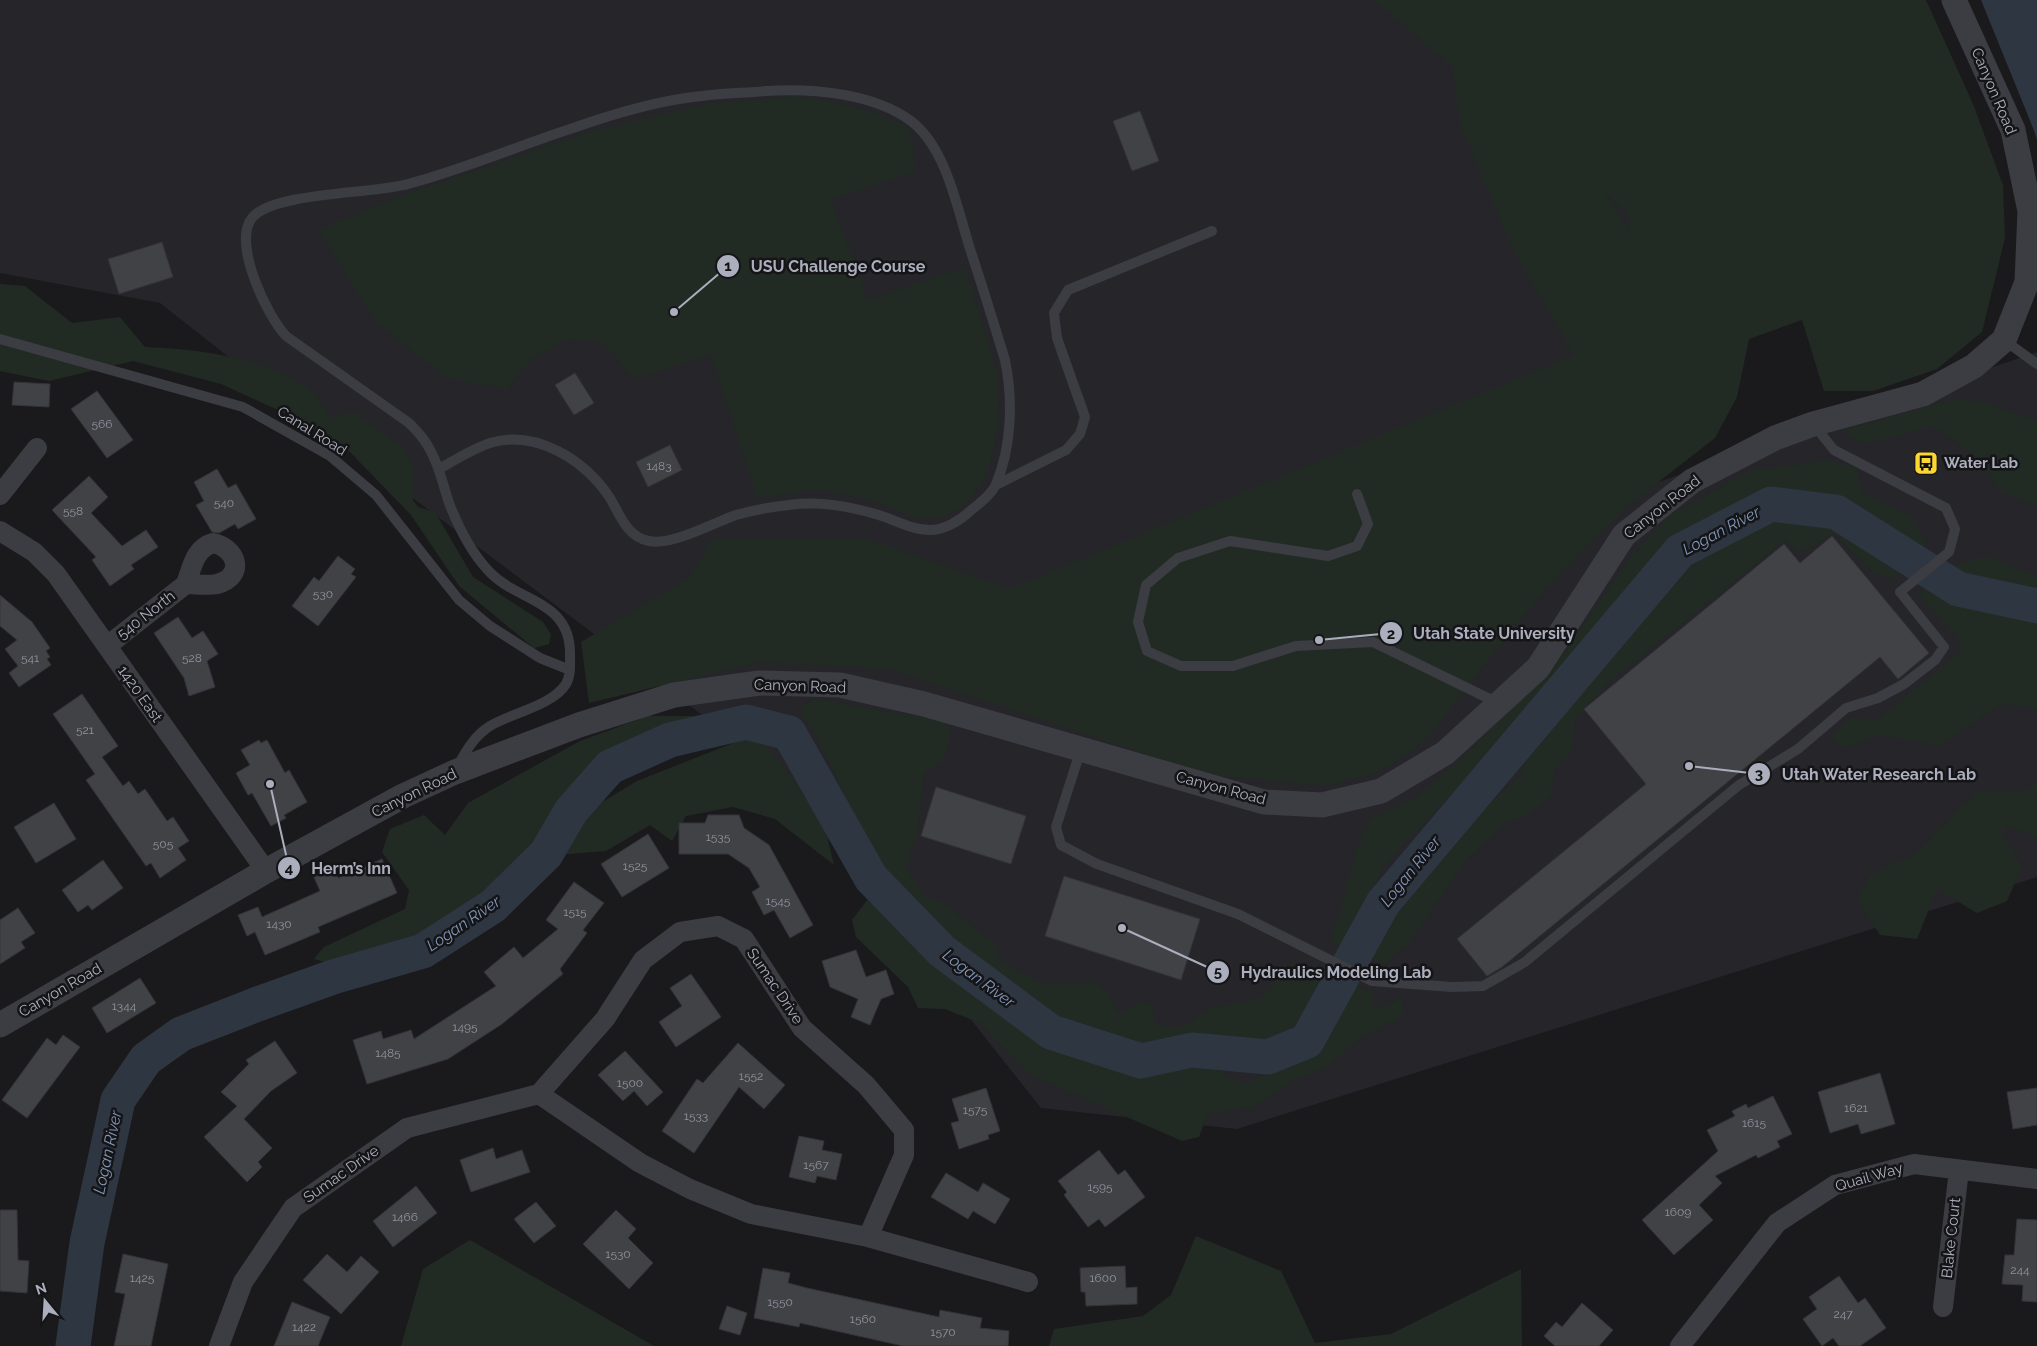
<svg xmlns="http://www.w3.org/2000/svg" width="2037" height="1346" font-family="Raleway,sans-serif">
<rect width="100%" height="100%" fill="#1a1a1c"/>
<!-- built -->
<path fill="#262529" d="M 0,0 L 1803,0 L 1489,540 L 2037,352 L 2037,877 L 1237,1129 L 1041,1108 L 769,765 L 310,421 L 160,303 L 0,273 Z"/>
<!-- green -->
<path fill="#212b24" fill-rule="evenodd" d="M 1374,0 L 1926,0 L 1973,104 L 2003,185 L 2005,238 L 1982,332 L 1937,369 L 1873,391 L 1824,391 L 1802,320 L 1749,339 L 1737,397 L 1715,438 L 1629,505 L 1546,588 L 1426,740 L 1382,771 L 1326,786 L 1208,775 L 893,670 L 760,662 L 589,703 L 581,642 L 690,577 L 711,539 L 863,537 L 1009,589 L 1574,355 L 1514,252 L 1460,125 L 1452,66 ZM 1603,191 L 1628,215 L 1631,232 Z
M 797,96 C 836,102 872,109 908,127 L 913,147 L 916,171 L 831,199 L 868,300 L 965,267 L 997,372 L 999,424 L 987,476 L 966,504 L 947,516 L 917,519 L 873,501 L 821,490 L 757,498 L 711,355 L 634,379 L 602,342 L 568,340 L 533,358 L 506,389 L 447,378 L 376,323 L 319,230 L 393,199 L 581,134 L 699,105 Z
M 0,284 L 25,286 L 72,323 L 120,317 L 145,347 C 197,349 262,357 307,387 C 316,393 324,408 331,417 L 355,412 L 405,449 L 413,466 L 413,500 L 418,507 L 435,512 L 473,577 L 543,622 L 551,634 L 549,644 L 534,648 L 459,586 L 411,515 L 345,447 L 291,416 L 221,384 L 133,361 L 49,381 L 0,371 Z
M 1953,399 L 1986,402 L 2037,421 L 2037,507 L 2000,491 L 1980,460 L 1935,426 L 1864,445 L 1842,431 Z
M 1827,460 L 1857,468 L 1863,493 L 1913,517 L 1925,544 L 1909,565 L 1892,579 L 1874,574 L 1834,533 L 1801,553 L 1785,540 L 1609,682 L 1575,719 L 1571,754 L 1555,769 L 1551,795 L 1529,815 L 1509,820 L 1465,862 L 1410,941 L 1386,964 L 1373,960 L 1368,948 L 1383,910 L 1432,857 L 1520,776 L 1537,732 L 1605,657 L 1625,624 L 1613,618 L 1582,650 L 1523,728 L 1444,802 L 1383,867 L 1350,938 L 1340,947 L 1330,940 L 1339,916 L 1358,844 L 1370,819 L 1414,798 L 1462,758 L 1563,654 L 1627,562 L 1668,516 L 1754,468 L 1769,469 Z
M 1985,556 L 2037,577 L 2037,709 L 2001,704 L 1939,746 L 1881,735 L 1842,749 L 1831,737 L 1850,718 L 1878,720 L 1959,652 L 1960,641 L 1918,594 L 1952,566 Z
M 816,698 L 882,711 L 941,719 L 951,729 L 944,760 L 924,774 L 917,835 L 906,867 L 924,896 L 939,900 L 995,943 L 1001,962 C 1013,968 1038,983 1050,984 C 1089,987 1099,967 1118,1014 L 1142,1000 L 1152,1007 L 1157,1025 L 1181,1028 L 1210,1008 L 1262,997 L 1292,963 L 1323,971 L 1327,981 L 1315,1003 L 1282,1038 L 1255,1051 L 1170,1045 L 1159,1051 L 1167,1066 L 1215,1068 L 1243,1084 L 1303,1060 L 1332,1029 L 1354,986 L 1372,991 L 1372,1002 L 1384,1008 L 1402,997 L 1404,1015 L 1362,1037 L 1328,1066 L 1295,1080 L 1255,1106 L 1208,1114 L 1199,1137 L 1182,1141 L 1028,1074 L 980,1023 L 945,1009 L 918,1008 L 908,987 L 856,937 L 852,920 L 867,900 L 907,926 C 867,855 842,777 799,708 Z
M 648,716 L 692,716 L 697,724 L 689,731 L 655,740 L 588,769 L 588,802 L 594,807 L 637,781 L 751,736 L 763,741 L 823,820 L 834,865 L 775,819 L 733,807 L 686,816 L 672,841 L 650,825 L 606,851 L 556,855 L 546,838 L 506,879 L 425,937 L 343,967 L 314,959 L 324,947 L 405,909 L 409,890 L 382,852 L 390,829 L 424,815 L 445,835 L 468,803 L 580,741 Z
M 2037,784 L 2037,837 L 2006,826 L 2002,834 L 2022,866 L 2007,901 L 1977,913 L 1937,889 L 1917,939 L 1880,935 L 1857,900 L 1869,875 L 1915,854 L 1976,792 L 2031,790 Z
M 1196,1236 L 1281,1271 L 1315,1343 L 1391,1334 L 1521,1269 L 1522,1346 L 1049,1346 L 1054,1329 L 1143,1316 L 1171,1295 Z
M 470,1240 L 654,1346 L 401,1346 L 423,1269 Z"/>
<!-- water -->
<path fill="#2e3641" d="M 1981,0 L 2037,0 L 2037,139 L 2033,128 Z"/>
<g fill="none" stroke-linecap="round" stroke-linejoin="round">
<!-- river -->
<path stroke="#2e3641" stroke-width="35" d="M 73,1346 L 87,1243 L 118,1100 L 146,1059 L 181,1034 L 255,1005 L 333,977 L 423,951 L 493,906 L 546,854 L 571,811 L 610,767 L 670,740 L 746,722 L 789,733 L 871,878 L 942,951 L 1051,1032 L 1141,1061 L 1192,1050 L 1268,1057 L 1307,1041 L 1383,903 L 1680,551 L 1771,504 L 1836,512 L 1958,589 L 2037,606"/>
</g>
<!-- building -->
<path fill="#414246" stroke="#343338" d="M 1140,111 L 1159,161 L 1132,171 L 1113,121 Z
M 162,242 L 173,277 L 119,294 L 108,259 Z
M 575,373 L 594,403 L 574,415 L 555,385 Z
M 14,382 L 50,384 L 49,407 L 12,405 Z
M 97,391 L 133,440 L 107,458 L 71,409 Z
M 670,445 L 682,470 L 648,487 L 636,462 Z
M 217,469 L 228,488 L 236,484 L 256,519 L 238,529 L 235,524 L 219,533 L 212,532 L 196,505 L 204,501 L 194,482 Z
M 89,476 L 108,497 L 91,513 L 122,546 L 146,530 L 158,547 L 131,565 L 134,569 L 110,586 L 92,560 L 96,557 L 52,510 Z
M 1832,536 L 1929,653 L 1898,679 L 1880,657 L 1502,967 L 1487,976 L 1457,939 L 1646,784 L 1584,709 L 1784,544 L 1800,563 Z
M 338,556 L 355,569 L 351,574 L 356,577 L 318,626 L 292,606 L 314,577 L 319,581 Z
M 0,595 L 32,622 L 50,648 L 46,651 L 50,657 L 47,659 L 51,665 L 19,687 L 9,673 L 18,666 L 5,649 L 17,640 L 0,626 Z
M 178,617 L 192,638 L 203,631 L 218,654 L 207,661 L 215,687 L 189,696 L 184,678 L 154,633 Z
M 82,694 L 118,746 L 102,757 L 123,786 L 129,781 L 138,794 L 145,789 L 167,821 L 173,817 L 189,841 L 178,848 L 186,860 L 160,878 L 151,863 L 146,866 L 86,780 L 95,774 L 53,714 Z
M 259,740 L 261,743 L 267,740 L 285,773 L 289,770 L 307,802 L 284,815 L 286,818 L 271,826 L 252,793 L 248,795 L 236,773 L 250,765 L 241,750 Z
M 936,787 L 1026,816 L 1011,864 L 921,836 Z
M 54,803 L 76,839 L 36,863 L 14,827 Z
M 708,815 L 739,815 L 744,828 L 769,845 L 813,925 L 790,938 L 774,910 L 764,915 L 752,892 L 760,887 L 749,868 L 728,854 L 679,854 L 679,823 L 705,823 Z
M 648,834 L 669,868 L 622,897 L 601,864 Z
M 382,859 L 397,893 L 318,927 L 320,932 L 265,955 L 255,932 L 247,936 L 238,915 L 258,907 L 262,917 L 320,891 L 314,877 L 334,868 L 338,878 Z
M 103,860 L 123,888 L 92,910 L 88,905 L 78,912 L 62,890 Z
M 1064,876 L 1200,919 L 1181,980 L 1045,936 Z
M 574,882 L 604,903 L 583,930 L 587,933 L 560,969 L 563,974 L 502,1024 L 448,1059 L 367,1084 L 353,1040 L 381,1031 L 383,1039 L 411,1030 L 414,1039 L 496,986 L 484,972 L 514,947 L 523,958 L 558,929 L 546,920 Z
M 18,908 L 35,933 L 21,942 L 25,948 L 0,964 L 0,920 Z
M 856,950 L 866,977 L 886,970 L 894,994 L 881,999 L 870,1025 L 851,1017 L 858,999 L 830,987 L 822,961 Z
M 691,974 L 721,1017 L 676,1047 L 659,1022 L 682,1006 L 670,988 Z
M 140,978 L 156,1003 L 107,1033 L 92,1008 Z
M 63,1035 L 80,1047 L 27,1118 L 2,1100 L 47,1038 L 56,1045 Z
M 275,1041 L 297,1073 L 271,1091 L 244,1119 L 272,1148 L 258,1162 L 262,1167 L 247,1182 L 204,1137 L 237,1106 L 221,1092 L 249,1064 L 246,1060 Z
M 738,1043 L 785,1085 L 764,1109 L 739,1087 L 694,1153 L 662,1131 L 697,1079 L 703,1083 Z
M 625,1051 L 663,1092 L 647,1106 L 634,1091 L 623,1101 L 598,1075 Z
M 1880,1073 L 1895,1124 L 1861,1134 L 1858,1124 L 1830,1133 L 1818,1092 Z
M 986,1088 L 1000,1131 L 988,1135 L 989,1139 L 959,1149 L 951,1123 L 959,1121 L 952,1099 Z
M 2037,1088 L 2037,1125 L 2013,1129 L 2007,1092 Z
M 1773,1096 L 1792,1134 L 1777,1141 L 1780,1147 L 1758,1158 L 1756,1155 L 1715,1176 L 1722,1183 L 1699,1205 L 1713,1220 L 1674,1255 L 1642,1220 L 1718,1151 L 1707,1130 L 1735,1116 L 1732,1111 L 1746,1104 L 1748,1108 Z
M 799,1136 L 824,1141 L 822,1150 L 842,1154 L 836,1180 L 817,1176 L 815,1183 L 789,1177 Z
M 493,1148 L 496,1159 L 522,1150 L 530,1172 L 471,1192 L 460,1160 Z
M 1099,1150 L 1118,1175 L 1125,1170 L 1145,1197 L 1105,1227 L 1099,1219 L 1088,1227 L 1064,1195 L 1067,1192 L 1058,1181 Z
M 946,1173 L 978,1192 L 983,1183 L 1010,1199 L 995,1224 L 973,1211 L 968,1219 L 931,1197 Z
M 416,1186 L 437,1213 L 393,1247 L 373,1221 Z
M 536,1202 L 556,1226 L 534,1243 L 514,1219 Z
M 0,1210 L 17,1210 L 18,1260 L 29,1261 L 27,1293 L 0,1291 Z
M 616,1210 L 636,1229 L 628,1238 L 653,1263 L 629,1289 L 583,1244 Z
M 2017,1219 L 2037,1220 L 2037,1302 L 2022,1301 L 2023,1285 L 2002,1284 L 2005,1255 L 2014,1255 Z
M 123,1254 L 168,1264 L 151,1346 L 114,1346 L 125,1294 L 115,1292 Z
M 327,1254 L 347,1272 L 361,1256 L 379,1272 L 341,1314 L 303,1280 Z
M 1125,1266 L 1126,1288 L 1137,1287 L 1137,1304 L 1086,1306 L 1085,1292 L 1081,1292 L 1080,1268 Z
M 763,1268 L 790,1273 L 788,1283 L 807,1288 L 939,1317 L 940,1310 L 982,1318 L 980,1328 L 1009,1331 L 1008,1346 L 903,1346 L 800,1323 L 799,1327 L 754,1318 Z
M 1839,1276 L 1858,1303 L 1865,1298 L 1886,1328 L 1860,1346 L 1839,1346 L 1833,1338 L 1822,1346 L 1803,1319 L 1817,1309 L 1809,1297 Z
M 292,1302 L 330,1317 L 318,1346 L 274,1346 Z
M 1582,1303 L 1613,1330 L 1599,1346 L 1555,1346 L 1544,1336 L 1556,1322 L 1562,1327 Z
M 727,1306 L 747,1313 L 740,1335 L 719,1329 Z"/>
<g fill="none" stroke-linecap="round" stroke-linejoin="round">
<!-- service -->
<path stroke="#3c3c43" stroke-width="10" d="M 0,339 L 243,407 L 330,456 L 376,495 L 459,600 L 490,626 L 540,658 L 570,670
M 2004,340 L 2037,364
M 439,469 C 455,460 472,449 490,443 C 536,429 585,460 610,498 C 620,515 627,537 649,541 C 672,546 713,523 736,515 C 753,510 771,507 789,505 C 820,501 848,506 879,515 C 895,520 912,530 930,530 C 944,530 960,521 970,511 C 979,504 992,494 996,484 C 1012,447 1013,398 1005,360 C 994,324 983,288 971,252 C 958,212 947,148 911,121 C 873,93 812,88 766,91 C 745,93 723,93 702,96 C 660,100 616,113 576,127 C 520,145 465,169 408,184 C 373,194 272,192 252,218 C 232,243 267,316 286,336 L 409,423 C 414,428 420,434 424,440 C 437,458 442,481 449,503 C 458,526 469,549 486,568 C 515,603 571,598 570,655 C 570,664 571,676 566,684 C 552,706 511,713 490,726 C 474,736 466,751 457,767
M 996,485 L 1066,450 L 1080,434 L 1085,417 L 1057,338 L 1054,313 L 1068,290 L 1212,231
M 1357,494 L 1368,524 L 1357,546 L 1328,556 L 1230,541 L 1178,558 L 1146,585 L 1138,622 L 1147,651 L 1181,666 L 1233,666 L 1296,646 L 1373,642 L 1498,703
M 1081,749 L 1056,827 L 1061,845 L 1097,864 L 1238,914 L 1372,981 L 1452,987 L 1483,986 L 1525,962 L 1739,785 L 1798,749 L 1846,708 L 1878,698 L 1904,684 L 1935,660 L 1944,647 L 1900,592 L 1949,552 L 1955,529 L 1946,508 L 1834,450 L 1814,425"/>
<!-- minor -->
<path stroke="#3c3c43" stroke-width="20" d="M 0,495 L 37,448
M 0,531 L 34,552 L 56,574 L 266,871
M 213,543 C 237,548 246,576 217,584 C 208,586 195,584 186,584 C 192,567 195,548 213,543 Z
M 107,646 L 186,584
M 539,1094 L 605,1019 L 643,960 L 680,932 L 718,926 L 744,939 L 802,1028 L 866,1085 L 904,1130 L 904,1155 L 868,1237
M 1943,1307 L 1959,1170
M 219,1346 L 243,1282 L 293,1208 L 407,1128 L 539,1094 L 640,1163 L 690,1189 L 751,1214 L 868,1237 L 1028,1282
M 1680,1346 L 1777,1223 L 1835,1185 L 1914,1164 L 2037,1179"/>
<!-- tertiary -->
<path stroke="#3c3c43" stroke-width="25" d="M 0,1025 L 266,871 L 403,796 L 455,772 L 579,725 L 674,695 L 759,683 L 840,685 L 924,704 L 1264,802 L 1322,805 L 1381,791 L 1445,753 L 1538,668 L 1624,535 L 1692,481 L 1775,438 L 1813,424 L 1923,394 L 1974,366 L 2004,340 L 2027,282 L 2030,211 L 2013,130 L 1954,0"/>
</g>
<!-- icons -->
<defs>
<g id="bus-square" transform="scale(1.25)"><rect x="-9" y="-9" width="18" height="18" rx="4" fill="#fcd632" stroke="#151417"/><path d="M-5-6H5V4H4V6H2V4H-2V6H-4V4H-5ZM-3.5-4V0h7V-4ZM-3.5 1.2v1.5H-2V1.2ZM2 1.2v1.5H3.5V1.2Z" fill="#111"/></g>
</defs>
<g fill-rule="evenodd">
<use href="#bus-square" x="1926" y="463"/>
</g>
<g text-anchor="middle" stroke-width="5" stroke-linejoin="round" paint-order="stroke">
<!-- number labels -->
<g font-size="12" fill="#90939e">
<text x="102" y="428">566</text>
<text x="659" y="470">1483</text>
<text x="224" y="507">540</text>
<text x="73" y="515">558</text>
<text x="323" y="598">530</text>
<text x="30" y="662">541</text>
<text x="192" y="662">528</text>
<text x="85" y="734">521</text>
<text x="718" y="841">1535</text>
<text x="163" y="848">505</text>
<text x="635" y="870">1525</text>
<text x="778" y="905">1545</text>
<text x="575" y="916">1515</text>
<text x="279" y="928">1430</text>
<text x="124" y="1010">1344</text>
<text x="465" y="1031">1495</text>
<text x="388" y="1057">1485</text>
<text x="751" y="1080">1552</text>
<text x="630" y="1087">1500</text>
<text x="1856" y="1112">1621</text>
<text x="975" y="1114">1575</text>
<text x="696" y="1120">1533</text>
<text x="1754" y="1127">1615</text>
<text x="816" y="1169">1567</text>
<text x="1100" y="1191">1595</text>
<text x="1678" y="1216">1609</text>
<text x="405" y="1221">1466</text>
<text x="618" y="1258">1530</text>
<text x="2020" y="1274">244</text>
<text x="142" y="1282">1425</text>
<text x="1103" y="1282">1600</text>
<text x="780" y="1306">1550</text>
<text x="1843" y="1318">247</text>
<text x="863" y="1323">1560</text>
<text x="304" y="1331">1422</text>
<text x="943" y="1336">1570</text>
</g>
<!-- street labels -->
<g font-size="15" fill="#abaebc" stroke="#151417">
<text transform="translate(1994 91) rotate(67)" y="5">Canyon Road</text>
<text transform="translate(312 431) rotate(32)" y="5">Canal Road</text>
<text transform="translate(1662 507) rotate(-38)" y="5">Canyon Road</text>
<text transform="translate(146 615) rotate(-38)" y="5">540 North</text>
<text transform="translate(800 686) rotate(2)" y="5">Canyon Road</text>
<text transform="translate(140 694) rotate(55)" y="5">1420 East</text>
<text transform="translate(1221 788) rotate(15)" y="5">Canyon Road</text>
<text transform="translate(414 793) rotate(-26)" y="5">Canyon Road</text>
<text transform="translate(775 986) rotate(56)" y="5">Sumac Drive</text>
<text transform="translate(60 990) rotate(-30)" y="5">Canyon Road</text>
<text transform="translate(341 1174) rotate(-35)" y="5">Sumac Drive</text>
<text transform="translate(1869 1177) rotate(-16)" y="5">Quail Way</text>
<text transform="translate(1951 1238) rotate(-84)" y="5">Blake Court</text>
</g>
<!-- poi labels -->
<g font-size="15" font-weight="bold" fill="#abaebc" stroke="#151417" text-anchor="start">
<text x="1944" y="468">Water Lab</text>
</g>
<!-- water labels -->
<g font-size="16" font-style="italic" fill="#8196b8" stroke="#151417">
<text transform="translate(1721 530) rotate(-28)" y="6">Logan River</text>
<text transform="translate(1410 871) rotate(-51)" y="6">Logan River</text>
<text transform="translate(463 923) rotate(-34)" y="6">Logan River</text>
<text transform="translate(979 978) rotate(37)" y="6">Logan River</text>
<text transform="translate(107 1152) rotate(-78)" y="6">Logan River</text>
</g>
</g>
<!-- callouts -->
<path fill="none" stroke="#abaebc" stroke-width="2" d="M674 312L728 266M1319 640L1391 633M1689 766L1759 774M270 784L289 868M1122 928L1218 972"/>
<g fill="#abaebc" stroke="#151417" stroke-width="2">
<circle cx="674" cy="312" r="5"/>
<circle cx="1319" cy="640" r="5"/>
<circle cx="1689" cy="766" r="5"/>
<circle cx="270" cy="784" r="5"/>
<circle cx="1122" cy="928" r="5"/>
<circle cx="728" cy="266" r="12"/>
<circle cx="1391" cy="633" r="12"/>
<circle cx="1759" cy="774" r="12"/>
<circle cx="289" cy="868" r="12"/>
<circle cx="1218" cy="972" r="12"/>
</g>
<g font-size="15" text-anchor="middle" font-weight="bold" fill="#111">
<text x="728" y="271">1</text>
<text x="1391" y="639">2</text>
<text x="1759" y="779">3</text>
<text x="289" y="873">4</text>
<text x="1218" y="977">5</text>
</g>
<g font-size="16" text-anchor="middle" font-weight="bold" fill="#abaebc" stroke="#151417" stroke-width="5" stroke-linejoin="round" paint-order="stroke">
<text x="838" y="272">USU Challenge Course</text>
<text x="1494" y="639">Utah State University</text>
<text x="1879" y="780">Utah Water Research Lab</text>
<text x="351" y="874">Herm’s Inn</text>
<text x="1336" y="978">Hydraulics Modeling Lab</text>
</g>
<!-- north arrow -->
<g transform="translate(45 1301) rotate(342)" stroke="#151417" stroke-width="4" paint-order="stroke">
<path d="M0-4L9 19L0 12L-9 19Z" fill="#abaebc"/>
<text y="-8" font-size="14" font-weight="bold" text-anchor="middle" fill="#abaebc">N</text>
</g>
</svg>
